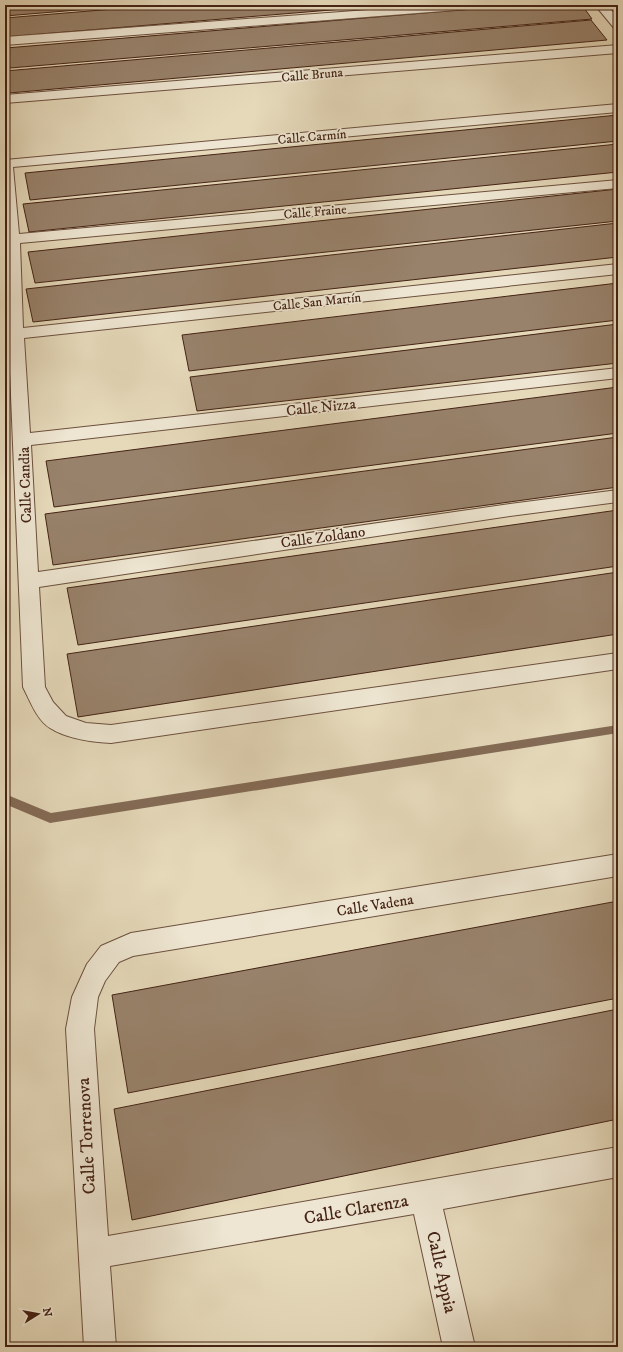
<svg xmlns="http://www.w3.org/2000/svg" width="623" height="1352" font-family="'IM FELL DW Pica',serif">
<rect width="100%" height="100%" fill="#e5d9ba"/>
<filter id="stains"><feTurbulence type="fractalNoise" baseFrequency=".005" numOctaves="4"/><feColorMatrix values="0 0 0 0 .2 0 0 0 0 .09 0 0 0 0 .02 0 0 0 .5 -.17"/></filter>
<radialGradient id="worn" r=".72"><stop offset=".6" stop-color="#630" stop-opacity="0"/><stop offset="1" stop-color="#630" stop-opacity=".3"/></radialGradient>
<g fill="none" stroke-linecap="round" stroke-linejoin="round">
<!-- stream -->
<path fill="#846b56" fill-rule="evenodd" d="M 618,725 L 618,733 L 50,823 L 5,804 L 5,794 L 51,813 Z"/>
</g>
<!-- building -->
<path fill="#98826b" stroke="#442315" d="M 5,5 L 138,5 L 5,16 Z
M 162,5 L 391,5 L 5,37 L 5,18 Z
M 520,5 L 582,5 L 592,19 L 10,68 L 6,48 Z
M 591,20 L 607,40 L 9,93 L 5,76 L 5,71 Z
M 618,115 L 618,141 L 30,200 L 25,173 Z
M 618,144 L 618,172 L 29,232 L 23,204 Z
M 618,189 L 618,221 L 35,283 L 28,252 Z
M 618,223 L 618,257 L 33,322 L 26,289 Z
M 618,283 L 618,320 L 189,371 L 182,335 Z
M 618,324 L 618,363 L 197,411 L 190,377 Z
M 618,387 L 618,433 L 54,507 L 46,461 Z
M 618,437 L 618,487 L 53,565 L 45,514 Z
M 618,510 L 618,566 L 78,645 L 67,588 Z
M 618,572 L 618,634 L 78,717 L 67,654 Z
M 618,901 L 618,998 L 128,1093 L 112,995 Z
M 618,1009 L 618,1119 L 132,1220 L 114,1109 Z"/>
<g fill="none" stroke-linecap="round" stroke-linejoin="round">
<!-- minor casing -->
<g stroke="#6c503e" stroke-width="2">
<path id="minor" d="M 435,5 L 488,5 L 486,7 L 482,8 L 5,45 L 5,37 Z
M 595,5 L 607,5 L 618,18 L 618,29 L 614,28 Z
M 618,45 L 618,53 L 5,103 L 5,95 Z
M 618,104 L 618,112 L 13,167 L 19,234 L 618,180 L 618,188 L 20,243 L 23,328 L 618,264 L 618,274 L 24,338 L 30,433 L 618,368 L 618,378 L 31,445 L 38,572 L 510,504 L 618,490 L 618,502 L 510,516 L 39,587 L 45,687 L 53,702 L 66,716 L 86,723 L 111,725 L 618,653 L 618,669 L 111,743 C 92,742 67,739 50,728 C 37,720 30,701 23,687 L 9,347 L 7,334 L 5,160 Z
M 618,854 L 618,876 L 133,956 L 119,962 L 105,981 L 98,997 L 94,1029 L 108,1236 L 618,1147 L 618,1177 L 443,1209 L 475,1347 L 443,1347 L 414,1214 L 110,1266 L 116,1347 L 84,1347 L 66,1029 L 72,997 L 87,964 L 101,946 L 131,933 Z"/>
</g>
<!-- minor -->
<use href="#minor" fill="#eee6d2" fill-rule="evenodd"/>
</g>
<g text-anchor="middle" stroke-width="3.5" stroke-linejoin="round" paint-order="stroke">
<!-- far-street labels -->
<g font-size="13" fill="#442315" stroke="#eee6d2">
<text transform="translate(312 74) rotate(-5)" y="5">Calle Bruna</text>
<text transform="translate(312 136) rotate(-5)" y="5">Calle Carmín</text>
<text transform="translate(315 211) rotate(-5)" y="5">Calle Fraine</text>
<text transform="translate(317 301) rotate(-6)" y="5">Calle San Martín</text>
</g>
<!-- street labels -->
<g font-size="15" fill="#442315" stroke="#eee6d2">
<text transform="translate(321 407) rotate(-6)" y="5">Calle Nizza</text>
<text transform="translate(25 485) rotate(-92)" y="5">Calle Candia</text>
<text transform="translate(323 537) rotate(-8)" y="5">Calle Zoldano</text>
<text transform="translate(375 905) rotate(-9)" y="5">Calle Vadena</text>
</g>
<!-- near-street labels -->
<g font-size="18" fill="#442315" stroke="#eee6d2">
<text transform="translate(86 1136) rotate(-93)" y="6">Calle Torrenova</text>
<text transform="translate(356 1209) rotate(-10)" y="6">Calle Clarenza</text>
<text transform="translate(442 1272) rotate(77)" y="6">Calle Appia</text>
</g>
</g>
<!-- margin -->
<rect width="623" height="1352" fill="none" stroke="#e5d9ba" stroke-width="20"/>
<rect x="6" y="6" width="611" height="1340" fill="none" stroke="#442315" stroke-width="2"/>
<rect x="10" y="10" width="603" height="1332" fill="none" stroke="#442315"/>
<!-- north arrow -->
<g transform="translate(38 1314) rotate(79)" stroke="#eee6d2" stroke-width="3" paint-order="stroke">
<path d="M0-3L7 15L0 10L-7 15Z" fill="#442315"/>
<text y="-6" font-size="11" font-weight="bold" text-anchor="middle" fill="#442315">N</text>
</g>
<rect width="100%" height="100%" filter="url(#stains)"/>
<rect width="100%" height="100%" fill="url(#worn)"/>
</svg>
